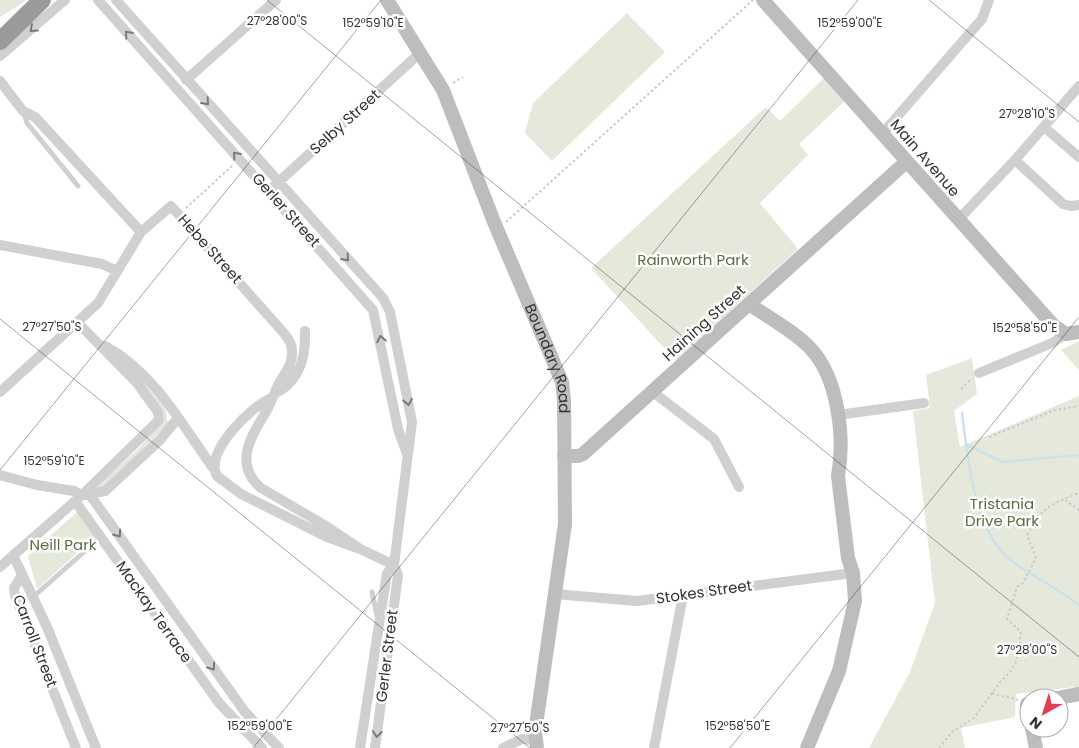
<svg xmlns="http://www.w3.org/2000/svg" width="1079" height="748" font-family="Poppins,sans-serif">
<rect width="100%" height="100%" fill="#fff"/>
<!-- green -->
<path fill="#e4e9dc" d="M 0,0 L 27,0 L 0,17 Z
M 627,13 L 665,52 L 552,161 L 525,133 L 533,103 Z
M 824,78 L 845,101 L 799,144 L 808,155 L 760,203 L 798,249 L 676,361 L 591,268 L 766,107 L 780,121 Z
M 1079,341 L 1079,370 L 1061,350 Z
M 972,358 L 977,394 L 954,411 L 960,447 L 1079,396 L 1079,702 L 1075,687 L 1016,694 L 1015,717 L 961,728 L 965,748 L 869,748 L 910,672 L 935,603 L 913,411 L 930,408 L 926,375 Z
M 133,368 L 165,407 L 168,423 L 140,453 L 99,489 L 98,485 L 137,450 L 159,426 Z
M 77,512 L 97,535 L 37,589 L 28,556 Z"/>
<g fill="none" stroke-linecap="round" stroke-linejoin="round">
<!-- stream -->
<path stroke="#cce2eb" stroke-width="2.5" d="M 962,413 C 968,458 973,531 1012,561 C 1033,577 1058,588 1079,605
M 967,445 L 1003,462 L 1079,455"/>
<!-- path -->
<path stroke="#cacaca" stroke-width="2" stroke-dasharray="2.5 2.5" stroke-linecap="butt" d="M 453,83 L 463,77
M 186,208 L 232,166
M 506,222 L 753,0
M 961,389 L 971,379
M 989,437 L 1055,410 L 1079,406
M 1065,500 L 1079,510
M 992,693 C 1001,697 1009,696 1018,700
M 939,748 L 952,732 L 974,718 L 1001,681 L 1010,672 L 1016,662 L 1021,632 L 1007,619 L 1017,587 L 1023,583 L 1036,558 L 1027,535 C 1041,507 1052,504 1079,493"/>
<!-- lane -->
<path stroke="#d0d0d0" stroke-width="5" d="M 23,111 L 27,123 L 78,186
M 372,592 L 377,616
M 33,597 L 101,537"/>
<!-- street -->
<path stroke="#d0d0d0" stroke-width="10" d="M 98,0 L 373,310 L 398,429 L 407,454
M 116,0 L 383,298 L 390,312 L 412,422 L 394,565 L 398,575 L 375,748
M 0,56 L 65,0
M 186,80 L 276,0
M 0,81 L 23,111 L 35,117 L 141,232 L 171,206 L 282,331 C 287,337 292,343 292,351 C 293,364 285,373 279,383 C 275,391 272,400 268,408 C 254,433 231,462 261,488 L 326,526 L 360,549
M 1044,127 L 1079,157
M 882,134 L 982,19 L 989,0
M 1015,160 L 1063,204 L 1071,206 L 1079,205
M 273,187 L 420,53
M 958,220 L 1015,160 L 1079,86
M 0,245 L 102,264 L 117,271
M 105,346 C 154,372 182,425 213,468
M 979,373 L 1052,343 L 1066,334
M 0,392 L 98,303 L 141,232
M 653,392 L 714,439 L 739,487
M 274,394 C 300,382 306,357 305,331
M 272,398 C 252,405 203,453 217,476 L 241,494 L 327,537 L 360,549 L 394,565
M 838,415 L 924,403
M 0,475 L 37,485 L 74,491 L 82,495
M 85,495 L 105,491 L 160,440 L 177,419
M 90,495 L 245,712 L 279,748
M 75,501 L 219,703 L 262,748
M 13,555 L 47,627 L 96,748
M 0,567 L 82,495 L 159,420 L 158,412 L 137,383 L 77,322
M 22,575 L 14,588 L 15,595 L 76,748
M 555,594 L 637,601 L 853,573
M 360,748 L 387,573 L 394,565
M 503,748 L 522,739 L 535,740
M 654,748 L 683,595"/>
<!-- secondary -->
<g stroke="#bdbdbd" stroke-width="14">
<path id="s1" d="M 387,0 L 443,90 L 494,222 L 562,382 L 564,400 L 565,524 L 535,732 L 537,748"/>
<path d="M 763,0 L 1053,325 L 1066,334 L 1079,332"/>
<path d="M 749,304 C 769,318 794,331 811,349 C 838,378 845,437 838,476 L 848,558 L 853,573 L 855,601 L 839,671 L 807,748"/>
<path d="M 564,456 L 578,456 L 583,454 L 906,162"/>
<path d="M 1058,698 L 1079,694"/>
<path d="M 1029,704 L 1027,704 L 1029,714"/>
<path d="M 1032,728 L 1036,748"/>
</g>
<!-- highway -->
<path stroke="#9a9a9a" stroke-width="18" d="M 0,41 L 42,0"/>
</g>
<!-- one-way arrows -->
<defs><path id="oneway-chevron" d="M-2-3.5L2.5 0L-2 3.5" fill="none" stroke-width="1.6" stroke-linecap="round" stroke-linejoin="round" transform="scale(1.25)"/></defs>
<g stroke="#7a7a7a">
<use href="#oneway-chevron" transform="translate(33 29) rotate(138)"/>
<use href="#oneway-chevron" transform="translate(128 34) rotate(-131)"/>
<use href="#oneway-chevron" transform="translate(206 102) rotate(48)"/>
<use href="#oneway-chevron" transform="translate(236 155) rotate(-132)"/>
<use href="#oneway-chevron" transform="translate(346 258) rotate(48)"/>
<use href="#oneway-chevron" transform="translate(381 339) rotate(-101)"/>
<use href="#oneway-chevron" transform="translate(408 402) rotate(79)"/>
<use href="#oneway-chevron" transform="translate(118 534) rotate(55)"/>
<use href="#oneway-chevron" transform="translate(212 667) rotate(54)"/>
<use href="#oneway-chevron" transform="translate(377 734) rotate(97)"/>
</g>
<!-- ticks -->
<path fill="none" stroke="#333" stroke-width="1" stroke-opacity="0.45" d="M 267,0 L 1079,657M 929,0 L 1079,122M 0,319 L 530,748M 0,470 L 381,0M 253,748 L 858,0M 730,748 L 1079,317"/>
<g text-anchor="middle" stroke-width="5" stroke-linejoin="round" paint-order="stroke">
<!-- street labels -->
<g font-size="15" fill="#333" stroke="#fff">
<text transform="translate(345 122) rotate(-42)" y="5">Selby Street</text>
<text transform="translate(925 158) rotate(49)" y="5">Main Avenue</text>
<text transform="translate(286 210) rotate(48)" y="5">Gerler Street</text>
<text transform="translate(210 249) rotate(48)" y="5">Hebe Street</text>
<text transform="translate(704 323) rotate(-42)" y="5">Haining Street</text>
<text dy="5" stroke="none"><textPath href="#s1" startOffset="395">Boundary Road</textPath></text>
<text transform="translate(704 592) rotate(-8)" y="5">Stokes Street</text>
<text transform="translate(154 612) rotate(55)" y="5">Mackay Terrace</text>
<text transform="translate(35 641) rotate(69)" y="5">Carroll Street</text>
<text transform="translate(387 656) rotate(-83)" y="5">Gerler Street</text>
</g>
<!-- park labels -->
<g font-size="15" fill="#596e40" stroke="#fff">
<text x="693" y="265">Rainworth Park</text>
<text x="1002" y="509">Tristania<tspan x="1002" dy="17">Drive Park</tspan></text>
<text x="63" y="550">Neill Park</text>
</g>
</g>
<g font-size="12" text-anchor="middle" fill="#333" stroke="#fff" stroke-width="5" stroke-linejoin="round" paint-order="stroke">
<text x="277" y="25">27°28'00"S</text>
<text x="373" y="27">152°59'10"E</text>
<text x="850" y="27">152°59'00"E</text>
<text x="1027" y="118">27°28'10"S</text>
<text x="52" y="331">27°27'50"S</text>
<text x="1025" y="332">152°58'50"E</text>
<text x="54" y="465">152°59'10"E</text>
<text x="1027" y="654">27°28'00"S</text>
<text x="260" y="730">152°59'00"E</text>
<text x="738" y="730">152°58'50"E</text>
<text x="520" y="732">27°27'50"S</text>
</g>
<!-- north arrow -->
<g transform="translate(1044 713) rotate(219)"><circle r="24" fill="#ffffff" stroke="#adadad"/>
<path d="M0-4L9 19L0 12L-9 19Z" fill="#e23c56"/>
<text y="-8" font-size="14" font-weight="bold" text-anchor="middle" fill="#333333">N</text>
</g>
</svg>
